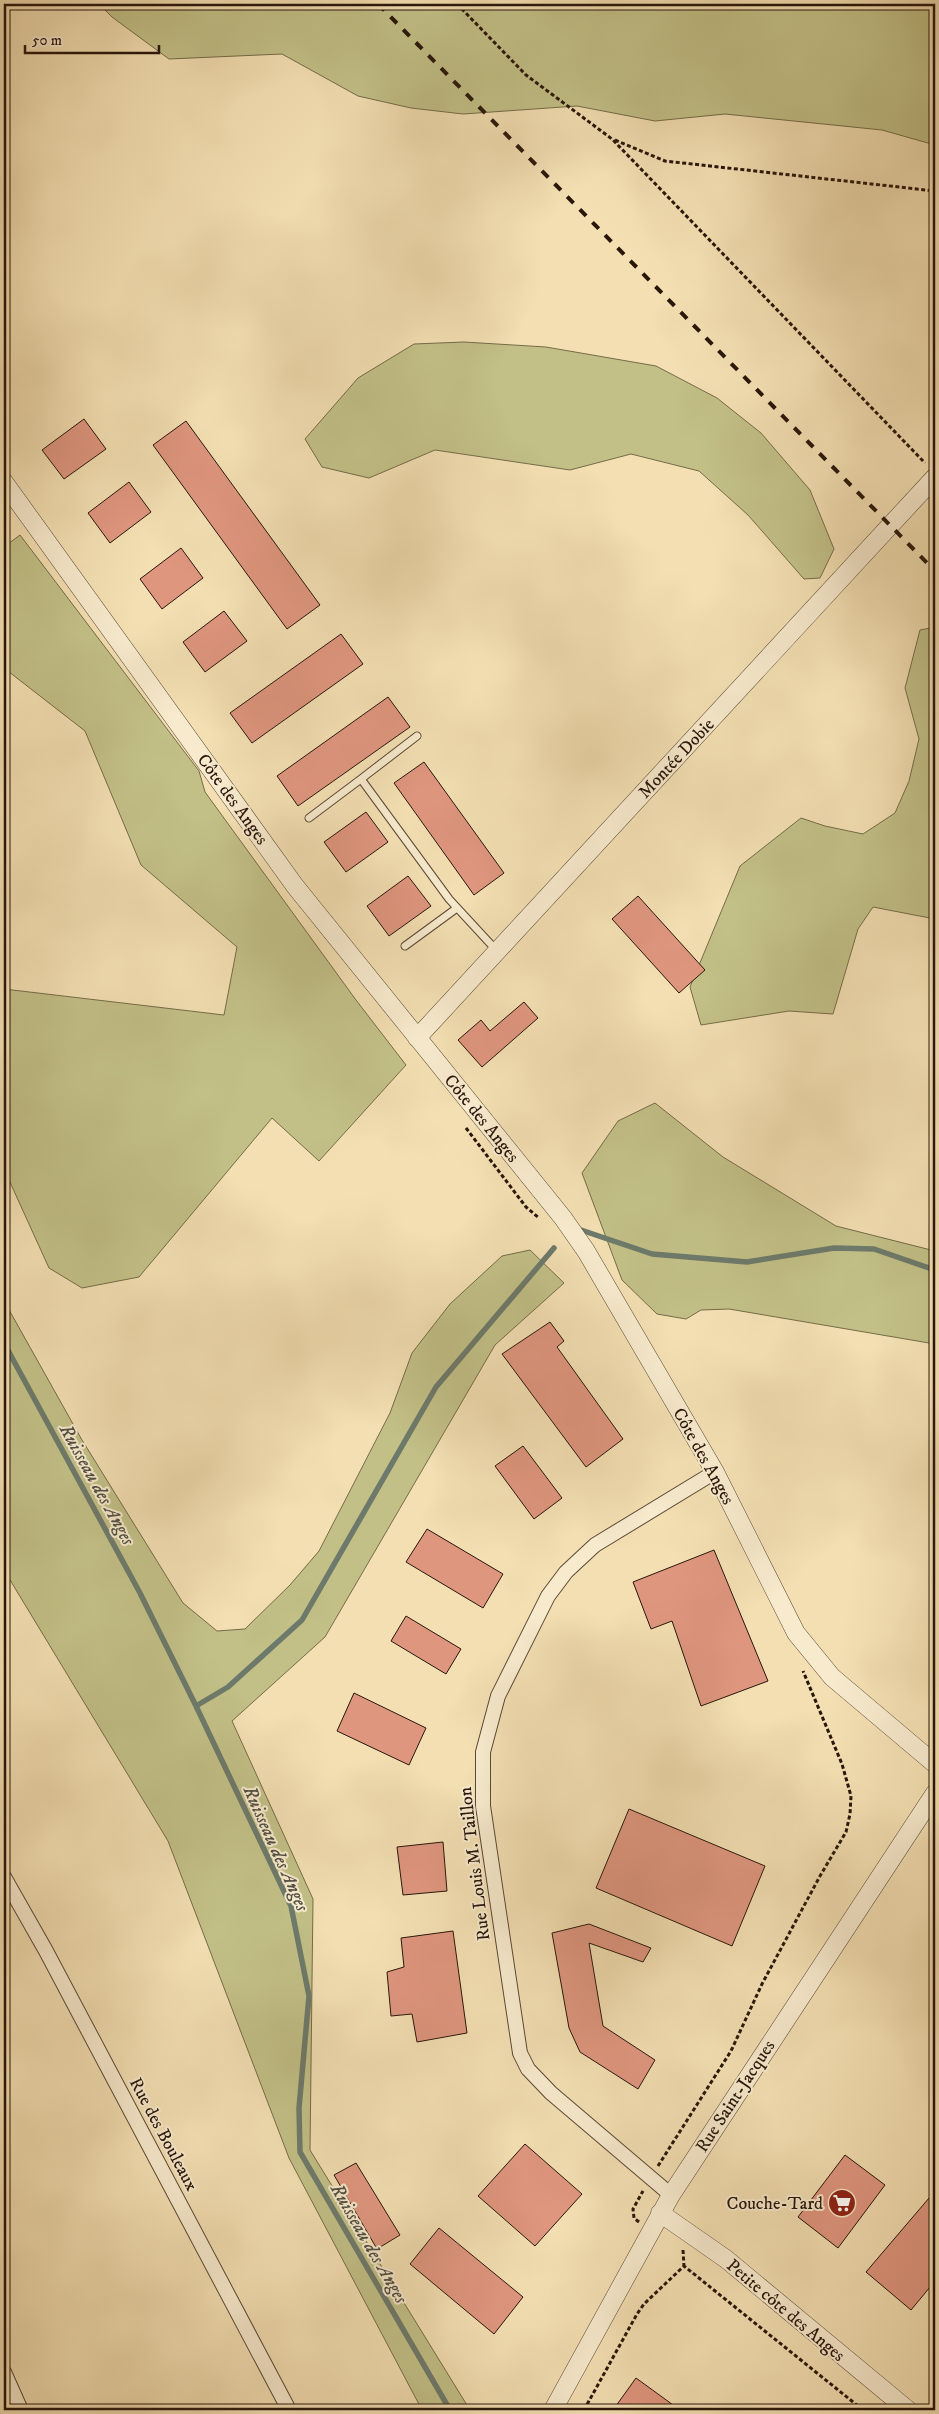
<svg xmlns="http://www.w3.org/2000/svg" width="939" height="2414" font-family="'IM FELL DW Pica',serif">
<rect width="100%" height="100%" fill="#f3dfb2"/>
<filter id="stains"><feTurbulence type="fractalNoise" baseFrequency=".004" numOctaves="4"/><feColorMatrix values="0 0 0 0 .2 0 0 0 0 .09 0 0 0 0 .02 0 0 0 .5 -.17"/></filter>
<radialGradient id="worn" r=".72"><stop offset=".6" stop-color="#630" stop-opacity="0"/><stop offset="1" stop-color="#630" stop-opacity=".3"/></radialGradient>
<!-- green -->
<path fill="#c2c087" stroke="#756b49" d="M 99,4 L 935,4 L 935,145 L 882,130 L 725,114 L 655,121 L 577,106 L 463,114 L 411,108 L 358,96 L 282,54 L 169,59 L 112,17 Z
M 464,342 L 546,347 L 656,366 L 717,398 L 761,433 L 810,490 L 834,549 L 820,578 L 804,579 L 748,515 L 699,471 L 631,454 L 570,470 L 435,450 L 369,478 L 322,467 L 305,439 L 358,378 L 414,344 Z
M 20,535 L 199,771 L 205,792 L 356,1000 L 406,1065 L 319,1161 L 272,1118 L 139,1277 L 82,1288 L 49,1268 L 4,1169 L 4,989 L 224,1015 L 237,947 L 141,865 L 85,731 L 4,668 L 4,547 Z
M 935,627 L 935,919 L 873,907 L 858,929 L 833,1014 L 789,1011 L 701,1025 L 690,987 L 740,866 L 801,818 L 825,826 L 863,834 L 895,813 L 909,781 L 919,739 L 905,688 L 920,630 Z
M 655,1103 L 723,1157 L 836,1226 L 935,1251 L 935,1344 L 729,1309 L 701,1310 L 686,1319 L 657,1314 L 622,1280 L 582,1173 L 618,1121 Z
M 530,1250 L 564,1283 L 495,1345 L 325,1637 L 232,1721 L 313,1899 L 310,2150 L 470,2410 L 422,2410 L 289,2158 L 168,1841 L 4,1570 L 4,1311 L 8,1308 L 82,1440 L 183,1603 L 217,1631 L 245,1629 L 290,1585 L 319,1551 L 390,1413 L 412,1353 L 450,1304 L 502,1256 Z"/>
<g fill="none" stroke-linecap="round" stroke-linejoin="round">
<!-- stream -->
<path stroke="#6d7a6b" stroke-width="5.5" d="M 578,1229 L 652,1254 L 747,1262 L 834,1248 L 874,1249 L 935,1270
M 4,1343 L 140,1593 L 196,1706 L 291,1906 L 309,1996 L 299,2108 L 300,2152 L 450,2410
M 196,1706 L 228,1687 L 302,1620 L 436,1387 L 554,1248"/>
</g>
<!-- building -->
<path fill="#df967f" stroke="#28160b" d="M 84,419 L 106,449 L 64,479 L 42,450 Z
M 186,421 L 320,605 L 287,629 L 153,445 Z
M 129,482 L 151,512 L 110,543 L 88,513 Z
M 181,548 L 203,578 L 162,609 L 140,579 Z
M 224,611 L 247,641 L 205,672 L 183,642 Z
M 341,634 L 363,664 L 252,743 L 230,713 Z
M 388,697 L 410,727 L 298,806 L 277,776 Z
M 424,762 L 504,873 L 474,895 L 394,783 Z
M 366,812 L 388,842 L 346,872 L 324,842 Z
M 408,876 L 431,906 L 389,936 L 367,906 Z
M 638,896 L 705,970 L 679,993 L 612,919 Z
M 524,1002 L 538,1018 L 482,1067 L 458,1040 L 481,1020 L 490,1031 Z
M 550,1322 L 564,1341 L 557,1347 L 623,1439 L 586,1467 L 502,1354 Z
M 523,1446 L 562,1498 L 534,1519 L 495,1466 Z
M 427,1529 L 503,1574 L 483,1608 L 406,1562 Z
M 714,1550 L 768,1681 L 701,1706 L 672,1621 L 651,1629 L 633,1582 Z
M 406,1616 L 461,1649 L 446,1674 L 391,1641 Z
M 354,1693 L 426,1728 L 409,1765 L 337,1731 Z
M 629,1809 L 765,1866 L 732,1946 L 596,1888 Z
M 443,1842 L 447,1891 L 403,1895 L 397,1847 Z
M 589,1924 L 651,1948 L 643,1962 L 589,1943 L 603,2026 L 655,2060 L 638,2089 L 580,2052 L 569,2028 L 552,1933 Z
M 453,1931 L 467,2033 L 417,2042 L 412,2014 L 391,2016 L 387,1972 L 404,1967 L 401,1938 Z
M 525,2144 L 582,2194 L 535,2246 L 478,2196 Z
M 845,2155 L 885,2185 L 838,2248 L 798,2217 Z
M 356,2163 L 400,2235 L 377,2249 L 334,2175 Z
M 935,2191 L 935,2281 L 911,2310 L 866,2272 Z
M 439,2228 L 523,2297 L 494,2334 L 410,2264 Z
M 636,2378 L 680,2410 L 613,2410 Z"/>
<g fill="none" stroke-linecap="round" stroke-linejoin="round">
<!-- service casing -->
<g stroke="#5b4835" stroke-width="9">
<path id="service" d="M 417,736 L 361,779 L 449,899 L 497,951
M 309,818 L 361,779
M 405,946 L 457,908"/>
</g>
<!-- minor casing -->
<g stroke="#5b4835" stroke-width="16">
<path id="minor" d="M 4,1877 L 46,1951 L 289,2410
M 671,2195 L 551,2093 L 528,2069 L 520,2053 L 483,1806 L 483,1752 L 498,1696 L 548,1596 L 566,1572 L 595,1545 L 715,1472
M 4,2372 L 21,2410"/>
</g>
<!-- tertiary casing -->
<g stroke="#5b4835" stroke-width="19">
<path id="tertiary" d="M 4,482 L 295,886 L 563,1218 L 586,1251 L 715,1472 L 796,1633 L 832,1677 L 935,1764
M 417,1038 L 935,477
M 660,2213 L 726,2259 L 908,2410
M 553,2410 L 671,2195 L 935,1793"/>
</g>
<!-- path -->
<path stroke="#28160b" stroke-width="3" stroke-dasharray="4 2.5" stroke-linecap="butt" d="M 457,4 L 526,75 L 612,139 L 925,463
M 615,140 L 665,161 L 935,191
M 466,1128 L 526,1207 L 539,1218
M 658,2166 L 731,2051 L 762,1984 L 820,1876 L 846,1832 L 850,1814 L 851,1796 L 842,1764 L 803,1671
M 639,2222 L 634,2218 L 633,2209 L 643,2191
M 683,2250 L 684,2266
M 584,2410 L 637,2314 L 644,2304 L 684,2266 L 863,2410"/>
<!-- service -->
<use href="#service" stroke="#f7eacd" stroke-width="7"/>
<!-- minor -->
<use href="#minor" stroke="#f7eacd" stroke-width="14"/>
<!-- tertiary -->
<use href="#tertiary" stroke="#f7eacd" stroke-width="18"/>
<!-- rail -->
<path stroke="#28160b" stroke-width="4" stroke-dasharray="9 9" stroke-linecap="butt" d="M 378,4 L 935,571"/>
</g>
<!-- icons -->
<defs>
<g id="supermarket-disc" transform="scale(1.4375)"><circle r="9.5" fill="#8f2418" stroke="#f7eacd"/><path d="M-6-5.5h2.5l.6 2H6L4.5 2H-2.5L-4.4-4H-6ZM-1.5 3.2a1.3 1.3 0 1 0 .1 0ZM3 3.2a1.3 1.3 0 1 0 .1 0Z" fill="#fff"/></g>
</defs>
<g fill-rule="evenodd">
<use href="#supermarket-disc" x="842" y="2203"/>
</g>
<g text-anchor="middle" stroke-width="4" stroke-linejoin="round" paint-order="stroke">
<!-- street labels -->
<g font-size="18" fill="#28160b" stroke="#f7eacd">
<text transform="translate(676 758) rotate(-47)" y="6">Montée Dobie</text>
<text transform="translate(233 799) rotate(54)" y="6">Côte des Anges</text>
<text transform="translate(482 1118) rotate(51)" y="6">Côte des Anges</text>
<text transform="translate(704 1456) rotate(61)" y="6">Côte des Anges</text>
<text transform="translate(474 1864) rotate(-97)" y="6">Rue Louis M. Taillon</text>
<text transform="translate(735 2096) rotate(-57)" y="6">Rue Saint-Jacques</text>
<text transform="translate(164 2134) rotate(62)" y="6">Rue des Bouleaux</text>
<text transform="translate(786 2310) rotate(40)" y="6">Petite côte des Anges</text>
</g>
<!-- poi labels -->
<g font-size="18" fill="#28160b" stroke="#f7eacd" text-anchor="end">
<text x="823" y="2209">Couche-Tard</text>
</g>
<!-- water labels -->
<g font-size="19" font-style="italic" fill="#505043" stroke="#f7eacd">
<text transform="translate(98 1484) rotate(61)" y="7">Ruisseau des Anges</text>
<text transform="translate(277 1848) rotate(66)" y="7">Ruisseau des Anges</text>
<text transform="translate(370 2243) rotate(60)" y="7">Ruisseau des Anges</text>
</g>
</g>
<!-- margin -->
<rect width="939" height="2414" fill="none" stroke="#f3dfb2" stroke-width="20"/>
<rect x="5" y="5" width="929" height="2404" fill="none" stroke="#28160b" stroke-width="2.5"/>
<rect x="10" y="10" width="919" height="2394" fill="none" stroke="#28160b"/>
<!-- scale -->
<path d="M25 45v8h134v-8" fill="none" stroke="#28160b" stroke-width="2.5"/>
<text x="32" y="45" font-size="15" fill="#28160b" stroke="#f7eacd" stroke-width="4" paint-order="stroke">50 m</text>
<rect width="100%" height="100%" filter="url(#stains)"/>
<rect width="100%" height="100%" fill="url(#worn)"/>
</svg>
